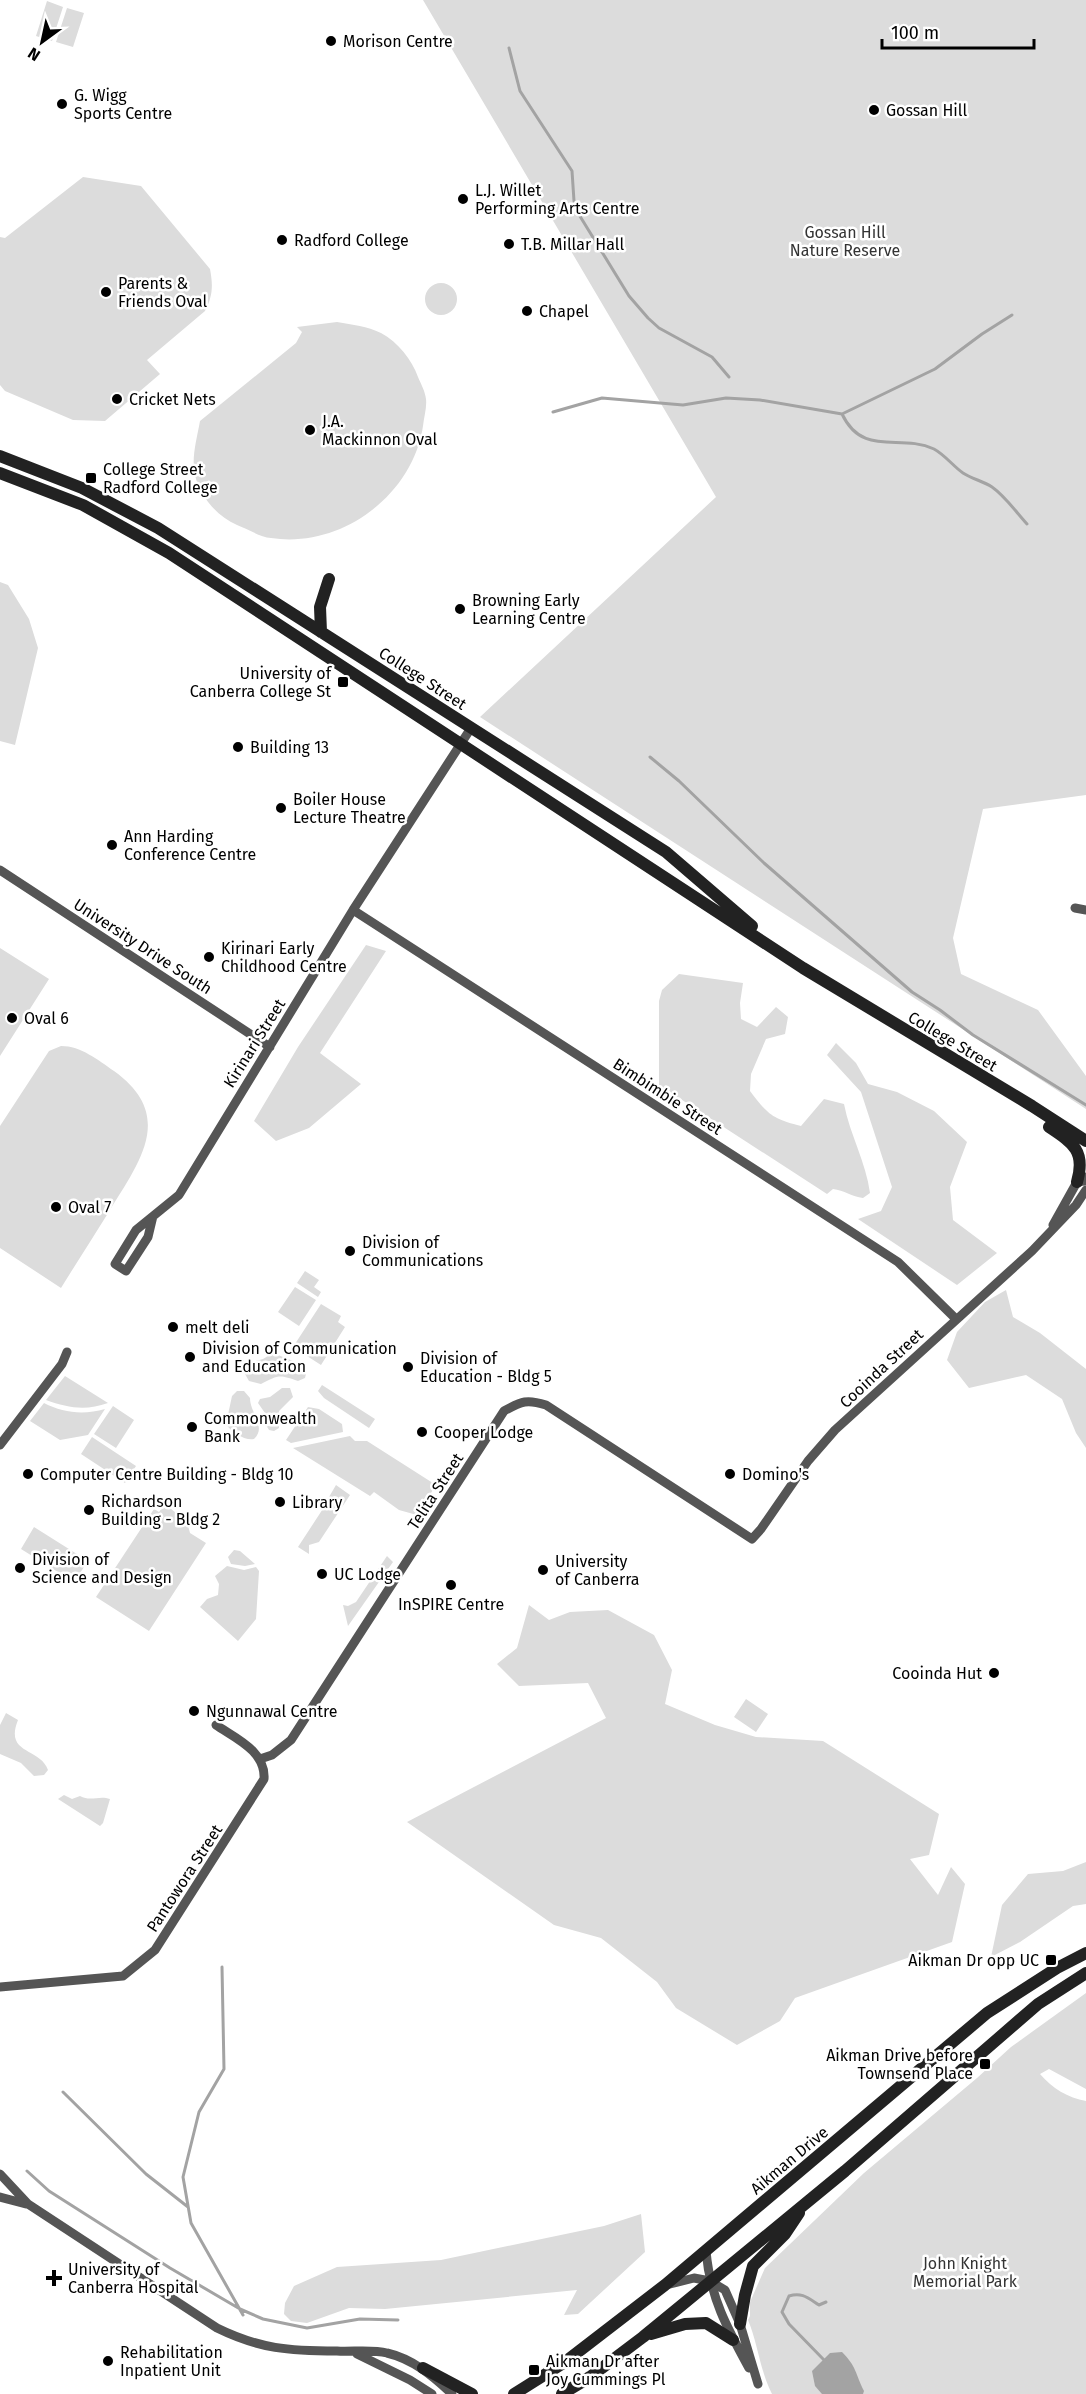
<svg xmlns="http://www.w3.org/2000/svg" width="1086" height="2394" font-family="'Fira Sans',sans-serif">
<rect width="100%" height="100%" fill="#fff"/>
<!-- green -->
<path fill="#dcdcdc" d="M 423,0 L 1086,0 L 1086,795 L 983,809 L 953,938 L 961,974 L 1038,1010 L 1086,1076 L 1086,1109 L 480,717 L 716,497 Z
M 47,1 L 63,7 L 52,41 L 36,36 Z
M 67,8 L 84,13 L 73,47 L 56,42 Z
M 83,177 L 141,186 L 210,269 C 213,285 213,296 205,311 L 147,360 L 160,374 L 105,421 L 73,420 L 5,391 L 0,385 L 0,237 L 5,238 Z
M425 299a16 16 0 1 1 32 0a16 16 0 1 1-32 0Z
M 337,322 C 353,325 367,326 381,333 C 398,342 412,360 418,377 C 421,384 425,391 426,399 C 427,407 424,417 423,426 C 413,495 341,549 271,538 C 260,537 248,529 237,525 C 217,516 200,497 195,475 C 191,458 197,438 200,421 L 296,343 L 302,332 L 297,327 Z
M 0,582 L 8,585 L 29,619 L 38,648 L 15,745 L 0,741 Z
M 366,945 L 386,951 L 320,1053 L 361,1084 L 309,1128 L 276,1141 L 254,1121 L 298,1047 Z
M 0,948 L 49,979 L 0,1056 Z
M 679,974 L 743,983 L 740,1003 L 741,1019 L 757,1027 L 776,1007 L 788,1017 L 785,1034 L 766,1039 L 751,1074 L 750,1091 C 768,1115 773,1119 801,1126 L 824,1099 L 844,1104 C 850,1135 866,1162 870,1193 L 863,1198 C 852,1197 844,1190 833,1189 L 827,1194 L 659,1085 L 659,1001 L 662,990 Z
M 836,1043 L 856,1063 L 868,1084 L 897,1092 L 934,1111 L 967,1142 L 950,1187 L 953,1220 L 997,1253 L 957,1285 L 858,1219 L 881,1211 L 892,1187 L 861,1092 L 827,1055 Z
M 61,1046 C 81,1046 98,1060 114,1071 C 175,1115 141,1160 110,1210 C 94,1236 77,1262 61,1288 L 0,1248 L 0,1126 L 49,1051 Z
M 305,1271 L 319,1280 L 314,1287 L 321,1292 L 318,1297 L 297,1283 Z
M 295,1287 L 316,1300 L 299,1326 L 278,1312 Z
M 1006,1290 L 1013,1317 L 1040,1333 L 1086,1369 L 1086,1448 L 1076,1433 L 1062,1399 L 1026,1375 L 969,1388 L 947,1360 L 957,1332 L 985,1302 Z
M 321,1304 L 341,1316 L 338,1322 L 345,1327 L 321,1365 L 293,1347 Z
M 273,1353 L 303,1365 L 307,1369 L 305,1378 L 298,1381 C 279,1374 278,1375 261,1384 L 249,1381 L 245,1374 L 249,1363 L 263,1359 Z
M 65,1376 L 108,1403 C 86,1411 68,1408 46,1400 Z
M 322,1385 L 375,1419 L 369,1428 L 324,1398 L 318,1391 Z
M 282,1388 L 290,1388 L 293,1397 L 279,1411 L 279,1428 L 274,1431 L 269,1430 L 266,1425 L 265,1413 L 258,1403 L 260,1399 L 270,1397 Z
M 237,1391 L 244,1391 L 250,1398 C 250,1413 267,1427 254,1439 C 245,1441 231,1432 226,1424 L 232,1396 Z
M 44,1403 C 63,1413 84,1415 105,1409 L 88,1435 L 60,1440 L 30,1421 Z
M 113,1406 L 134,1420 L 116,1448 L 94,1434 Z
M 308,1407 L 319,1409 L 342,1424 L 343,1432 L 291,1443 L 286,1440 Z
M 350,1436 L 355,1441 L 367,1441 L 436,1485 L 417,1515 L 399,1510 L 374,1492 L 370,1496 L 293,1448 Z
M 92,1437 L 136,1466 L 125,1483 L 81,1454 Z
M 336,1485 L 350,1495 L 319,1542 L 309,1545 L 309,1554 L 298,1547 L 330,1498 L 329,1497 Z
M 165,1504 L 187,1522 L 190,1533 L 206,1543 L 149,1631 L 96,1597 L 154,1509 L 159,1512 Z
M 34,1527 L 88,1561 L 74,1582 L 21,1549 Z
M 234,1550 L 240,1551 L 255,1564 L 245,1566 L 231,1564 L 228,1557 Z
M 387,1556 L 393,1562 L 348,1626 L 343,1605 L 348,1606 L 356,1602 Z
M 227,1566 L 244,1570 L 256,1567 L 259,1571 L 256,1619 L 238,1641 L 200,1607 L 207,1599 L 218,1595 L 219,1584 L 215,1576 Z
M 529,1605 L 549,1620 L 570,1612 L 608,1610 L 654,1635 L 672,1670 L 665,1704 L 715,1725 L 756,1737 L 823,1741 L 939,1814 L 929,1855 L 910,1859 L 938,1895 L 951,1867 L 965,1884 L 952,1942 L 795,1998 L 780,2021 L 737,2045 L 676,2008 L 657,1982 L 601,1938 L 554,1925 L 407,1822 L 606,1718 L 588,1683 L 519,1686 L 497,1664 L 517,1648 Z
M 746,1699 L 768,1714 L 756,1732 L 734,1717 Z
M 6,1713 L 18,1720 C 4,1755 40,1747 48,1770 L 44,1775 L 34,1776 L 21,1763 L 0,1754 L 0,1725 Z
M 64,1795 L 72,1799 L 80,1796 C 91,1802 99,1795 110,1799 L 103,1823 L 100,1826 L 58,1799 Z
M 1086,1862 L 1086,1904 L 1073,1906 L 1020,1942 L 991,1957 L 1002,1905 L 1028,1874 L 1063,1871 Z
M 1086,1993 L 1086,2089 L 1049,2069 L 1040,2074 C 1052,2088 1068,2098 1086,2101 L 1086,2394 L 772,2394 C 760,2371 758,2344 748,2320 L 750,2316 L 750,2302 L 765,2268 L 864,2173 L 977,2078 L 1011,2047 Z
M 641,2214 L 645,2252 L 578,2314 L 564,2315 L 577,2290 L 385,2309 L 349,2308 L 307,2323 L 291,2321 L 284,2314 L 285,2303 L 294,2286 L 337,2267 L 441,2260 L 604,2226 Z"/>
<!-- water -->
<path fill="#a3a3a3" d="M 842,2352 C 857,2367 855,2373 864,2391 L 863,2394 L 822,2394 L 815,2386 L 812,2371 L 830,2353 Z"/>
<g fill="none" stroke-linecap="round" stroke-linejoin="round">
<!-- stream -->
<path stroke="#a3a3a3" stroke-width="3" d="M 509,48 L 520,91 L 572,171 L 574,201 L 578,213 L 629,296 L 648,318 L 659,328 L 712,357 L 729,377
M 553,412 L 602,398 L 683,405 L 726,398 L 760,400 L 842,414 L 935,369 L 982,334 L 1012,315
M 842,414 C 863,458 900,433 934,449 C 945,455 953,466 963,473 C 972,479 983,481 992,487 C 1005,496 1016,512 1027,524
M 650,757 L 679,781 L 764,863 L 912,992 L 940,1010 L 973,1035 L 1086,1105
M 222,1967 L 224,2069 L 199,2112 L 183,2177 L 191,2223 L 243,2315
M 63,2092 L 146,2174 L 188,2207
M 27,2171 L 49,2191 L 170,2268 L 240,2309 L 263,2319 L 307,2328 L 360,2319 L 398,2320
M 825,2361 L 789,2324 L 782,2312 L 789,2296 C 802,2292 808,2298 819,2305 L 826,2302"/>
<!-- street -->
<path stroke="#555" stroke-width="9" d="M 0,870 L 270,1047
M 1075,908 L 1086,910
M 353,910 L 898,1262 L 956,1319
M 153,1216 L 148,1237 L 126,1271 L 115,1264 L 136,1230 L 179,1195 L 353,910 L 471,728
M 1053,1225 L 1077,1182 L 1084,1181 L 1086,1177
M 0,1445 L 62,1364 L 67,1352
M 260,1759 L 272,1755 L 291,1740 L 504,1411 C 522,1401 527,1399 546,1405 L 752,1539 L 761,1529 L 808,1461 L 835,1430 L 1032,1251 L 1076,1205 L 1086,1190
M 0,1987 L 123,1976 L 155,1950 L 264,1779 C 266,1751 235,1738 216,1725
M 0,2174 L 28,2204 L 217,2328 C 260,2349 289,2351 337,2351 C 352,2352 372,2349 387,2353 C 413,2359 433,2376 452,2394
M 0,2197 L 26,2204
M 706,2251 C 710,2297 727,2328 749,2368
M 666,2285 L 694,2278 L 710,2281 L 725,2290 L 740,2324 L 758,2384
M 357,2354 L 410,2380 L 432,2394"/>
<!-- secondary -->
<path stroke="#222" stroke-width="12" d="M 0,456 L 82,488 L 158,528 L 666,852 L 752,926
M 0,473 L 83,505 L 169,553 L 803,968 L 1032,1106 L 1086,1141
M 321,632 L 320,607 L 329,579
M 1049,1127 C 1073,1143 1086,1151 1077,1182
M 740,2324 L 745,2295 L 753,2266 L 785,2234 L 799,2213
M 651,2334 L 685,2324 L 706,2323 L 733,2340
M 423,2368 L 472,2394
M 514,2394 L 565,2362 L 665,2285 L 987,2013 L 1057,1968 L 1086,1953
M 562,2394 L 590,2377 L 643,2337 L 845,2171 L 1038,2004 L 1086,1973"/>
</g>
<!-- markers -->
<g fill="#000" stroke="#fff" stroke-width="2">
<circle cx="331" cy="41" r="6"/>
<circle cx="62" cy="104" r="6"/>
<circle cx="874" cy="110" r="6"/>
<circle cx="463" cy="199" r="6"/>
<circle cx="282" cy="240" r="6"/>
<circle cx="509" cy="244" r="6"/>
<circle cx="106" cy="292" r="6"/>
<circle cx="527" cy="311" r="6"/>
<circle cx="117" cy="399" r="6"/>
<circle cx="310" cy="430" r="6"/>
<rect x="85" y="472" width="12" height="12" rx="3"/>
<circle cx="460" cy="609" r="6"/>
<rect x="337" y="676" width="12" height="12" rx="3"/>
<circle cx="238" cy="747" r="6"/>
<circle cx="281" cy="808" r="6"/>
<circle cx="112" cy="845" r="6"/>
<circle cx="209" cy="957" r="6"/>
<circle cx="12" cy="1018" r="6"/>
<circle cx="56" cy="1207" r="6"/>
<circle cx="350" cy="1251" r="6"/>
<circle cx="173" cy="1327" r="6"/>
<circle cx="190" cy="1357" r="6"/>
<circle cx="408" cy="1367" r="6"/>
<circle cx="192" cy="1427" r="6"/>
<circle cx="422" cy="1432" r="6"/>
<circle cx="28" cy="1474" r="6"/>
<circle cx="730" cy="1474" r="6"/>
<circle cx="280" cy="1502" r="6"/>
<circle cx="89" cy="1510" r="6"/>
<circle cx="20" cy="1568" r="6"/>
<circle cx="543" cy="1570" r="6"/>
<circle cx="322" cy="1574" r="6"/>
<circle cx="451" cy="1585" r="6"/>
<circle cx="994" cy="1673" r="6"/>
<circle cx="194" cy="1711" r="6"/>
<rect x="1045" y="1954" width="12" height="12" rx="3"/>
<rect x="979" y="2058" width="12" height="12" rx="3"/>
<path d="M51 2269h6v6h6v6h-6v6h-6v-6h-6v-6h6z"/>
<circle cx="108" cy="2361" r="6"/>
<rect x="528" y="2364" width="12" height="12" rx="3"/>
</g>
<g text-anchor="middle" stroke-width="5" stroke-linejoin="round" paint-order="stroke">
<!-- poi labels -->
<g font-size="16" fill="#000" stroke="#fff" text-anchor="start">
<text x="343" y="47">Morison Centre</text>
<text x="74" y="101">G. Wigg<tspan x="74" dy="18">Sports Centre</tspan></text>
<text x="886" y="116">Gossan Hill</text>
<text x="475" y="196">L.J. Willet<tspan x="475" dy="18">Performing Arts Centre</tspan></text>
<text x="294" y="246">Radford College</text>
<text x="521" y="250">T.B. Millar Hall</text>
<text x="118" y="289">Parents &amp;<tspan x="118" dy="18">Friends Oval</tspan></text>
<text x="539" y="317">Chapel</text>
<text x="129" y="405">Cricket Nets</text>
<text x="322" y="427">J.A.<tspan x="322" dy="18">Mackinnon Oval</tspan></text>
<text x="103" y="475">College Street<tspan x="103" dy="18">Radford College</tspan></text>
<text x="472" y="606">Browning Early<tspan x="472" dy="18">Learning Centre</tspan></text>
<text x="331" y="679" text-anchor="end">University of<tspan x="331" dy="18">Canberra College St</tspan></text>
<text x="250" y="753">Building 13</text>
<text x="293" y="805">Boiler House<tspan x="293" dy="18">Lecture Theatre</tspan></text>
<text x="124" y="842">Ann Harding<tspan x="124" dy="18">Conference Centre</tspan></text>
<text x="221" y="954">Kirinari Early<tspan x="221" dy="18">Childhood Centre</tspan></text>
<text x="24" y="1024">Oval 6</text>
<text x="68" y="1213">Oval 7</text>
<text x="362" y="1248">Division of<tspan x="362" dy="18">Communications</tspan></text>
<text x="185" y="1333">melt deli</text>
<text x="202" y="1354">Division of Communication<tspan x="202" dy="18">and Education</tspan></text>
<text x="420" y="1364">Division of<tspan x="420" dy="18">Education - Bldg 5</tspan></text>
<text x="204" y="1424">Commonwealth<tspan x="204" dy="18">Bank</tspan></text>
<text x="434" y="1438">Cooper Lodge</text>
<text x="40" y="1480">Computer Centre Building - Bldg 10</text>
<text x="742" y="1480">Domino's</text>
<text x="101" y="1507">Richardson<tspan x="101" dy="18">Building - Bldg 2</tspan></text>
<text x="292" y="1508">Library</text>
<text x="32" y="1565">Division of<tspan x="32" dy="18">Science and Design</tspan></text>
<text x="555" y="1567">University<tspan x="555" dy="18">of Canberra</tspan></text>
<text x="334" y="1580">UC Lodge</text>
<text x="451" y="1610" text-anchor="middle">InSPIRE Centre</text>
<text x="982" y="1679" text-anchor="end">Cooinda Hut</text>
<text x="206" y="1717">Ngunnawal Centre</text>
<text x="1039" y="1966" text-anchor="end">Aikman Dr opp UC</text>
<text x="973" y="2061" text-anchor="end">Aikman Drive before<tspan x="973" dy="18">Townsend Place</tspan></text>
<text x="68" y="2275">University of<tspan x="68" dy="18">Canberra Hospital</tspan></text>
<text x="120" y="2358">Rehabilitation<tspan x="120" dy="18">Inpatient Unit</tspan></text>
<text x="546" y="2367">Aikman Dr after<tspan x="546" dy="18">Joy Cummings Pl</tspan></text>
</g>
<!-- park labels -->
<g font-size="16" fill="#333" stroke="#fff">
<text x="845" y="238">Gossan Hill<tspan x="845" dy="18">Nature Reserve</tspan></text>
<text x="965" y="2269">John Knight<tspan x="965" dy="18">Memorial Park</tspan></text>
</g>
<!-- street labels -->
<g font-size="16" fill="#000" stroke="#fff">
<text transform="translate(423 678) rotate(33)" y="6">College Street</text>
<text transform="translate(143 946) rotate(33)" y="6">University Drive South</text>
<text transform="translate(953 1041) rotate(31)" y="6">College Street</text>
<text transform="translate(254 1043) rotate(-58)" y="6">Kirinari Street</text>
<text transform="translate(668 1096) rotate(33)" y="6">Bimbimbie Street</text>
<text transform="translate(881 1368) rotate(-43)" y="6">Cooinda Street</text>
<text transform="translate(435 1491) rotate(-57)" y="6">Telita Street</text>
<text transform="translate(184 1878) rotate(-57)" y="6">Pantowora Street</text>
<text transform="translate(789 2160) rotate(-40)" y="6">Aikman Drive</text>
</g>
</g>
<!-- north arrow -->
<g transform="translate(42 42) rotate(213)" stroke="#ffffff" stroke-width="4.5" paint-order="stroke">
<path d="M0-4.5L10 22L0 15L-10 22Z" fill="#000000"/>
<text y="-9" font-size="16" font-weight="bold" text-anchor="middle" fill="#000000">N</text>
</g>
<!-- scale -->
<path d="M882 39v9h152v-9" fill="none" stroke="#000000" stroke-width="3"/>
<text x="891" y="39" font-size="18" fill="#000000" stroke="#ffffff" stroke-width="4.5" paint-order="stroke">100 m</text>
</svg>
